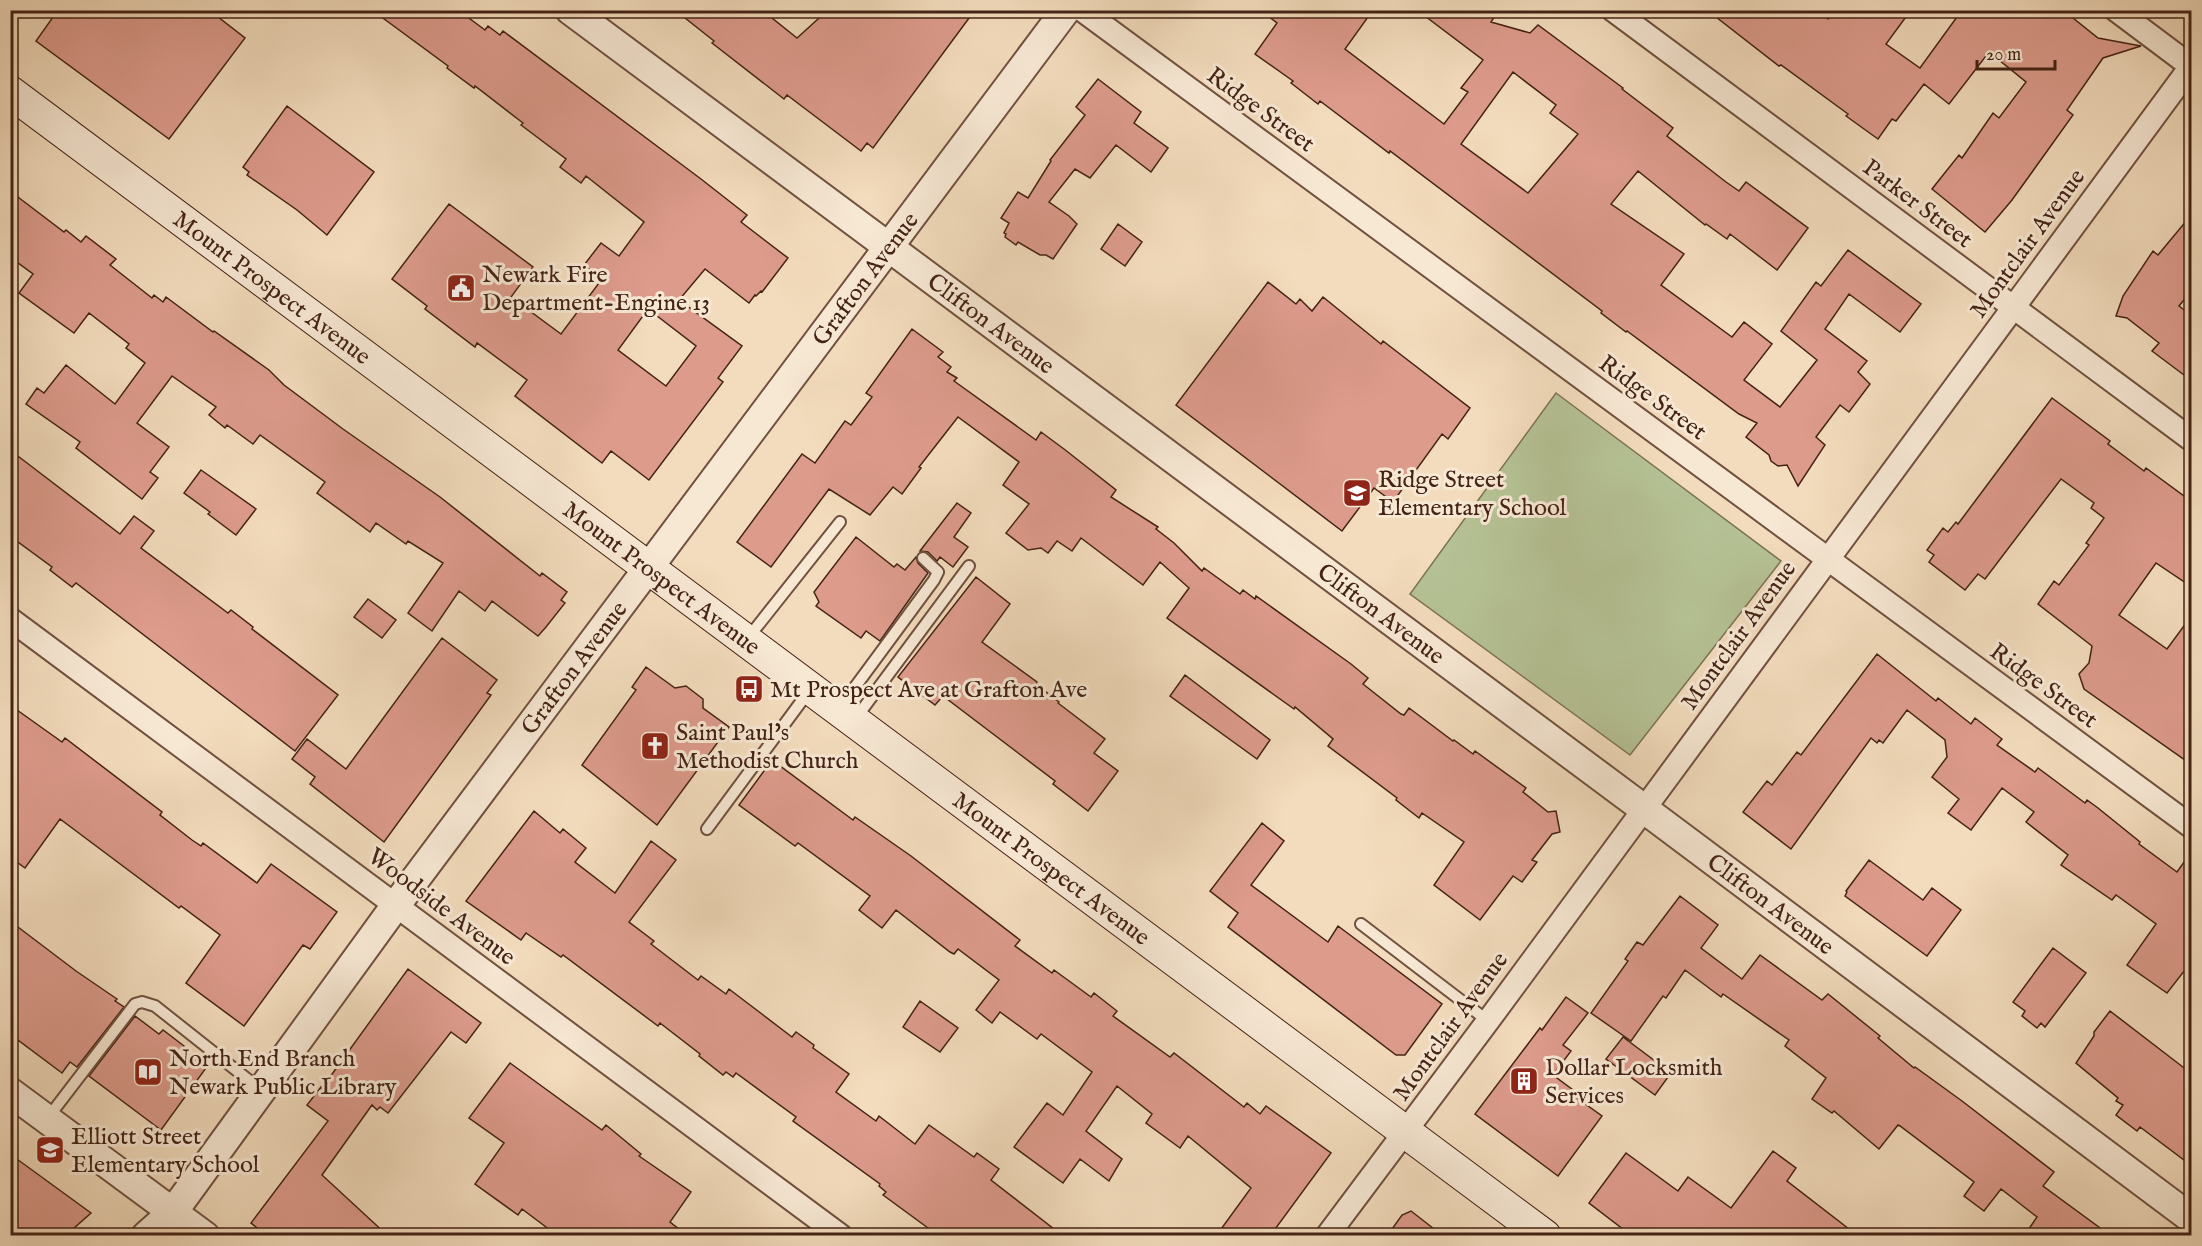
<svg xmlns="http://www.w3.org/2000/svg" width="2202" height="1246" font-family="'IM FELL English',serif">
<rect width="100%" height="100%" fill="#f3dcbd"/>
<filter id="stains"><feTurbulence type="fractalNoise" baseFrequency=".00333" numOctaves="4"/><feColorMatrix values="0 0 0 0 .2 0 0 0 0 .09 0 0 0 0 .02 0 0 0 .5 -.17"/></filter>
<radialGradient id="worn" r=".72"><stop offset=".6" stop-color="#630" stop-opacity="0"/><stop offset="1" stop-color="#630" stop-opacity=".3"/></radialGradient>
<!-- green -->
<path fill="#b5c295" stroke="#7c7255" stroke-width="1.5" d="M 1556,393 L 1781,561 L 1630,755 L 1410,594 Z"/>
<!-- building -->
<path fill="#dd9b8c" stroke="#442315" stroke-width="1.5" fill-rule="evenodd" d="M 58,10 L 209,10 L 245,38 L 169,139 L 36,41 Z
M 372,10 L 458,10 L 485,30 L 488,26 L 500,35 L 503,31 L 701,179 L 747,215 L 741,222 L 788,258 L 762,292 L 761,291 L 756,296 L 755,295 L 749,303 L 705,269 L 679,300 L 742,346 L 718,378 L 723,382 L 649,480 L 611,451 L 602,463 L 515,396 L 527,380 L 477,343 L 475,347 L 425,309 L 427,306 L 392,279 L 449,204 L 533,267 L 511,297 L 561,334 L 602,279 L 584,265 L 601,243 L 619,256 L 644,222 L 586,176 L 581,183 L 560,167 L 566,159 L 521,125 L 523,123 L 475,86 L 474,88 L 447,68 L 448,66 ZM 648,309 L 696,346 L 666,386 L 618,350 Z
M 675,10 L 762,10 L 797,38 L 828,10 L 975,10 L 873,148 L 867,143 L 861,151 L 787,95 L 784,99 L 712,43 L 714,41 Z
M 1260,10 L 1373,10 L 1345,49 L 1444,124 L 1468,92 L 1461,88 L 1483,60 L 1417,10 L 1499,10 L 1491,22 L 1530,33 L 1538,25 L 1623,88 L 1622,89 L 1673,128 L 1667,136 L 1726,182 L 1739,191 L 1746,182 L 1808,228 L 1777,270 L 1730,234 L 1727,239 L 1706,224 L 1705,225 L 1638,171 L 1611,204 L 1684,254 L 1661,285 L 1732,337 L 1744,322 L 1772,344 L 1744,380 L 1780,407 L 1817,360 L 1781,331 L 1816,282 L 1821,286 L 1848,250 L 1921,304 L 1900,332 L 1849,294 L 1825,329 L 1867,361 L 1858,372 L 1870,384 L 1849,412 L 1840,405 L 1816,437 L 1825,445 L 1798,486 L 1787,465 L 1778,466 L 1771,461 L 1769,455 L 1746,437 L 1757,423 L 1739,414 L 1627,331 L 1626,332 L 1601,313 L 1602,311 L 1390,151 L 1389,153 L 1320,101 L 1318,104 L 1291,83 L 1293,81 L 1255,54 L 1277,23 ZM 1513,72 L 1556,105 L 1550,113 L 1578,134 L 1528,193 L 1461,144 Z
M 1707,10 L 1817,10 L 1828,19 L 1834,10 L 1911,10 L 1886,44 L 1920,68 L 1962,10 L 2063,10 L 2098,38 L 2141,46 L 2103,58 L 2067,110 L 2073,115 L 2012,200 L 1985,232 L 1932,189 L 1959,155 L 1962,158 L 1993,113 L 1999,118 L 2026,82 L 1989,52 L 1949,104 L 1924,84 L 1896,121 L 1892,119 L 1878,139 L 1846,116 L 1848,114 L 1781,65 L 1779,66 Z
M 1098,79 L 1141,112 L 1134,123 L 1168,148 L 1151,172 L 1116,145 L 1090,178 L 1075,169 L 1049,202 L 1069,216 L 1077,224 L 1053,259 L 1046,255 L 1040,255 L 1018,242 L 1016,245 L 1005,237 L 1006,234 L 1004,233 L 1009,223 L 1001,218 L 1018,192 L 1028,198 L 1051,161 L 1050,160 L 1085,115 L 1076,107 Z
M 287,106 L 374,172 L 327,235 L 297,210 L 247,175 L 249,172 L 243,167 Z
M 10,191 L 64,232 L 66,230 L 81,242 L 86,236 L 116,259 L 110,265 L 152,298 L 154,295 L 163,302 L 166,297 L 213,332 L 214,331 L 269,370 L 284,385 L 343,429 L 440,497 L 540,576 L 542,573 L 567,592 L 561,600 L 565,603 L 546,627 L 538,636 L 492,601 L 485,611 L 459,591 L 432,631 L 408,613 L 443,563 L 408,541 L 406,544 L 376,523 L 370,532 L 317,493 L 325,482 L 260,435 L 253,444 L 227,425 L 225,428 L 209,415 L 216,407 L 172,376 L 137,423 L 169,447 L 150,472 L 158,478 L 142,499 L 76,448 L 80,442 L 26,404 L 37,388 L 44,393 L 66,365 L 115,404 L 145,363 L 126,348 L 129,344 L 89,313 L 74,333 L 19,293 L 33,274 L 10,257 Z
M 2192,214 L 2192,290 L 2179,306 L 2192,316 L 2192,381 L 2152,351 L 2159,343 L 2127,318 L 2116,316 L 2123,296 L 2153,251 L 2158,255 Z
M 1118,224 L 1142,242 L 1125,266 L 1101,249 Z
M 1268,282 L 1296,304 L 1300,299 L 1312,311 L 1323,297 L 1381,344 L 1383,341 L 1470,408 L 1448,439 L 1442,434 L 1393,502 L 1374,488 L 1342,531 L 1176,405 Z
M 912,329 L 943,352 L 938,357 L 951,367 L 947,372 L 957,378 L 954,381 L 1036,440 L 1041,432 L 1064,449 L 1116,490 L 1111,497 L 1158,527 L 1156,529 L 1174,543 L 1202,571 L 1204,568 L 1240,594 L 1243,590 L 1255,599 L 1256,596 L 1351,664 L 1368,678 L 1363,684 L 1401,714 L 1404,715 L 1409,708 L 1453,741 L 1454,740 L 1473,754 L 1475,751 L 1526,788 L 1523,792 L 1548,812 L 1556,811 L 1560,832 L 1552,834 L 1532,860 L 1537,862 L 1522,882 L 1513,876 L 1480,920 L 1434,885 L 1464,842 L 1422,813 L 1419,818 L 1396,800 L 1397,798 L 1328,746 L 1333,739 L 1295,707 L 1294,709 L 1167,618 L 1189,588 L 1160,562 L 1143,585 L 1081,538 L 1072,551 L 1057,541 L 1048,553 L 1041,548 L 1028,550 L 1006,533 L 1029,504 L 1003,485 L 1019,462 L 958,417 L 919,467 L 921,468 L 902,494 L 893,487 L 870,515 L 829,489 L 771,567 L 737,542 L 802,454 L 815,463 L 845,421 L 851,425 L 872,397 L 866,393 Z
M 2052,398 L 2110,441 L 2108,444 L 2144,471 L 2146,468 L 2192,502 L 2192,587 L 2156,563 L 2119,615 L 2167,649 L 2192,615 L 2192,765 L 2084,689 L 2079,674 L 2089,663 L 2092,646 L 2038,604 L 2054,581 L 2059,585 L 2089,545 L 2086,543 L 2104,518 L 2091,508 L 2094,503 L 2061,479 L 1985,579 L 1978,574 L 1965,590 L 1929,562 L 1934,555 L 1927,550 L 1943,528 L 1948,532 L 1956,522 L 1958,524 Z
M 10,450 L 120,534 L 134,516 L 154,531 L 141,548 L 228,613 L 231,610 L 253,627 L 252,629 L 338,695 L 295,751 L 76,583 L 72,587 L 50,570 L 52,567 L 10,536 Z
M 201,470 L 256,509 L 236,535 L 208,514 L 210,512 L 184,493 Z
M 957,503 L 971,513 L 954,537 L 968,547 L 953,567 L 940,557 L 937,561 L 928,552 L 920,551 Z
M 856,537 L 894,567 L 897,564 L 905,570 L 916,557 L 918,563 L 928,573 L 880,641 L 866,631 L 861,638 L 816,606 L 819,602 L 814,592 Z
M 976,577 L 1010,604 L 982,642 L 1037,682 L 1036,684 L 1059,702 L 1058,703 L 1105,739 L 1094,753 L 1118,771 L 1088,811 L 1053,784 L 1055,781 L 943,696 L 935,705 L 898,677 Z
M 368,599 L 396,620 L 382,638 L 354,617 Z
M 442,638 L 497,680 L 487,693 L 491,695 L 384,842 L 310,784 L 315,777 L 292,759 L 307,739 L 346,769 Z
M 1877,654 L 1936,701 L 1938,698 L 1971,724 L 1975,718 L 2002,739 L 1997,745 L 2035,772 L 2038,768 L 2085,803 L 2087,800 L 2098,808 L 2140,842 L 2139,844 L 2177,872 L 2192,851 L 2192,961 L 2167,993 L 2127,965 L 2156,924 L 2116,895 L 2112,900 L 2061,865 L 2068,855 L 2026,822 L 2034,812 L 2002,788 L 1971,830 L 1948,813 L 1959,799 L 1932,777 L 1947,757 L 1945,740 L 1907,710 L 1883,743 L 1879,740 L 1877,743 L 1871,738 L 1791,849 L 1743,812 L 1767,781 L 1772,785 L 1797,752 L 1801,755 Z
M 646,667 L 675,688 L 686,686 L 703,699 L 703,708 L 729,727 L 657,825 L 582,765 L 636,690 L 632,687 Z
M 1185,675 L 1270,740 L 1257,759 L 1170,696 Z
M 10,705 L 62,742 L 65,738 L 162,812 L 160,815 L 192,840 L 201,846 L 203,843 L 257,883 L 271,864 L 337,912 L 310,949 L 303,945 L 244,1026 L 186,983 L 220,935 L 181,906 L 179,908 L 60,819 L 25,868 L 10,857 Z
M 772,760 L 853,820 L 855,817 L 911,856 L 1020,940 L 1015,946 L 1052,973 L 1054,970 L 1091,997 L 1094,993 L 1117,1011 L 1113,1016 L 1170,1057 L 1174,1053 L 1244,1107 L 1247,1103 L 1260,1114 L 1266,1106 L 1331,1153 L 1270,1236 L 1216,1236 L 1251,1188 L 1188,1136 L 1180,1148 L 1146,1123 L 1152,1114 L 1117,1086 L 1086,1131 L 1122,1159 L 1109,1181 L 1080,1159 L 1063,1183 L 1014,1147 L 1047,1103 L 1063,1115 L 1092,1072 L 1041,1034 L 1037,1039 L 1000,1012 L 992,1023 L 976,1010 L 999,980 L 958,949 L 954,954 L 950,952 L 896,910 L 882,928 L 859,910 L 870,896 L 798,843 L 795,846 L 739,805 Z
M 534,811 L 560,833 L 563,829 L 586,848 L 575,862 L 615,893 L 651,841 L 676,860 L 629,922 L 654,941 L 651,944 L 698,980 L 701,976 L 726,994 L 729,989 L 792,1037 L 796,1032 L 814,1045 L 813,1048 L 849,1074 L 836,1092 L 876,1121 L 879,1116 L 915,1144 L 929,1125 L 974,1157 L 977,1153 L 999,1169 L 991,1180 L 1063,1236 L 939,1236 L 883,1195 L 886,1192 L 879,1186 L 880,1184 L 793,1121 L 796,1117 L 736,1073 L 733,1077 L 726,1072 L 723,1075 L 699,1056 L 700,1054 L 660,1023 L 658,1026 L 563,955 L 561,957 L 526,933 L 521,940 L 466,901 Z
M 1262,823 L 1284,841 L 1251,885 L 1328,942 L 1338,926 L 1442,1004 L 1405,1055 L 1396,1055 L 1228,927 L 1238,913 L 1210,891 Z
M 1869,860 L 1923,900 L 1932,888 L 1961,910 L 1927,956 L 1845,896 L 1847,892 L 1846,891 Z
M 1680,896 L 1718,925 L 1701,948 L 1742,979 L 1760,955 L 1822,1000 L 1828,994 L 1880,1036 L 1878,1038 L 1914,1068 L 1915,1067 L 1962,1101 L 2054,1172 L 2043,1186 L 2111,1236 L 2024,1236 L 2037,1217 L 2001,1189 L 1984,1211 L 1964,1196 L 1974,1182 L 1900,1126 L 1898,1125 L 1879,1149 L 1834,1111 L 1832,1113 L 1812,1099 L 1826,1078 L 1785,1046 L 1789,1040 L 1723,994 L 1721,997 L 1685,970 L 1666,998 L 1663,996 L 1631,1041 L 1591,1013 L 1628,961 L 1625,959 L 1637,942 L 1643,945 Z
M 10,921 L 76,971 L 117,999 L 115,1001 L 124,1007 L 77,1067 L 70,1062 L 62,1073 L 10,1034 Z
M 2053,948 L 2086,973 L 2045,1027 L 2041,1023 L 2037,1028 L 2022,1016 L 2025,1011 L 2013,1002 Z
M 408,969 L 481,1023 L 466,1043 L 451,1032 L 388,1113 L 380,1107 L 377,1110 L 372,1105 L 322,1175 L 388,1236 L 267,1236 L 251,1223 L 328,1121 L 307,1105 L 321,1087 L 322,1088 Z
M 1566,997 L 1588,1013 L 1563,1045 L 1571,1051 L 1553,1075 L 1580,1095 L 1577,1098 L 1602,1116 L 1558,1176 L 1475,1114 L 1540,1028 L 1542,1030 Z
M 920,1001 L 958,1028 L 940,1052 L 903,1027 Z
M 2110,1011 L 2192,1074 L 2192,1166 L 2140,1127 L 2137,1131 L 2116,1115 L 2123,1105 L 2116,1101 L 2118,1098 L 2076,1063 L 2094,1036 L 2094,1032 Z
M 135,1016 L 159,1034 L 163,1030 L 184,1046 L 181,1049 L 206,1068 L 161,1130 L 89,1076 Z
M 1623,1037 L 1671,1073 L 1655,1095 L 1606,1059 Z
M 510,1063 L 602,1130 L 606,1125 L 641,1154 L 639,1156 L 691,1192 L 670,1222 L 688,1236 L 558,1236 L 522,1209 L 518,1215 L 475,1184 L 504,1143 L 469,1118 Z
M 1773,1151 L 1796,1168 L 1787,1181 L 1858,1236 L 1632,1236 L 1589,1203 L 1626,1153 L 1678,1191 L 1688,1177 L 1731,1208 Z
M 10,1154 L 91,1213 L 65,1236 L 10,1236 Z
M 1411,1211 L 1443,1236 L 1387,1236 L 1402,1215 Z"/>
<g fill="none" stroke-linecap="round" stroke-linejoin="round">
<!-- service casing -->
<g stroke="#70513f" stroke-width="14">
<path id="service" d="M 748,638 L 840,522
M 841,706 L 934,580 L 938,572 L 923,558
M 856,718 L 969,566
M 707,829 L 809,691
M 1361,924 L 1488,1021
M 47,1119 L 135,1004 L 142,1002 L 155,1006 L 260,1089"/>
</g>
<!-- minor casing -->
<g stroke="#70513f" stroke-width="26">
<path id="minor" d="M 1082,10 L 2192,827
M 1613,10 L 2192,440
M 2116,10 L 2192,67
M 10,619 L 841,1236
M 1327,1236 L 1488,1021 L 2192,65"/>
</g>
<!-- tertiary casing -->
<g stroke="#70513f" stroke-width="32">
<g id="tertiary">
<path id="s1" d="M 570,10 L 1644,809 L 2192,1219"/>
<path d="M 10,1092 L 205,1236"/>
<path id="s2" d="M 146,1236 L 173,1212 L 396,905 L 1066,10"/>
</g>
</g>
<!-- secondary casing -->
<g stroke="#442315" stroke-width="34">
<g id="secondary">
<path id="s3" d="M 10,92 L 1545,1236"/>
</g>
</g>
<!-- service -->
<use href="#service" stroke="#f7e8d4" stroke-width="10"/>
<!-- minor -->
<use href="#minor" stroke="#f7e8d4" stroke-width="22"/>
<!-- tertiary -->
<use href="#tertiary" stroke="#f7e8d4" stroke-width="28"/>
<!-- secondary -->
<use href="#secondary" stroke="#f7e8d4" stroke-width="32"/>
</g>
<!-- icons -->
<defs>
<g id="civic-square" transform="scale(1.5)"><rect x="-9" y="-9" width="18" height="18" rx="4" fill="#8f2418" stroke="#f7e8d4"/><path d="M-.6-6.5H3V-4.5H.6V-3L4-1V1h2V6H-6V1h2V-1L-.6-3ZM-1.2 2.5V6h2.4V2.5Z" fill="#fff"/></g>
<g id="school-square" transform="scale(1.5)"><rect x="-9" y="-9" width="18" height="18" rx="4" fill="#8f2418" stroke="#f7e8d4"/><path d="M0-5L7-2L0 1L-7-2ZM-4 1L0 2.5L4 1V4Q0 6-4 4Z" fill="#fff"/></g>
<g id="bus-square" transform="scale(1.5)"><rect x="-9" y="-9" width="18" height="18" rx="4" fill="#8f2418" stroke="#f7e8d4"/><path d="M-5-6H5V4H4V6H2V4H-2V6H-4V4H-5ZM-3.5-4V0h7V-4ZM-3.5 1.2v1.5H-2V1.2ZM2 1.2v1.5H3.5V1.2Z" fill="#fff"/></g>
<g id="church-square" transform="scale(1.5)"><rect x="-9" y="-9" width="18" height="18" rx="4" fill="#8f2418" stroke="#f7e8d4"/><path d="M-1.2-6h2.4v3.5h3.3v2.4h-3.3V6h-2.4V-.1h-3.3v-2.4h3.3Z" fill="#fff"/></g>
<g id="library-square" transform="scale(1.5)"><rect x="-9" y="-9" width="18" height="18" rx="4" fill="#8f2418" stroke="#f7e8d4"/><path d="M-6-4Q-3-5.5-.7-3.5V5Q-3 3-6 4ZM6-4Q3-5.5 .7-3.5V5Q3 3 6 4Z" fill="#fff"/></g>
<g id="building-square" transform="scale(1.5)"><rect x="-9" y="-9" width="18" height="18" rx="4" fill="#8f2418" stroke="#f7e8d4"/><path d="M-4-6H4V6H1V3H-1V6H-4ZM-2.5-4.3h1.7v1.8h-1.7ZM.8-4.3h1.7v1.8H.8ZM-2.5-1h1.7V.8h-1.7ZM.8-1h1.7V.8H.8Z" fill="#fff"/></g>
</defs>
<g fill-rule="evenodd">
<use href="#civic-square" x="461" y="288"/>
<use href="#school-square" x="1357" y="493"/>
<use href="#bus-square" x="749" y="689"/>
<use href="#church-square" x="655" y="746"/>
<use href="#library-square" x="148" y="1072"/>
<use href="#building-square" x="1524" y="1081"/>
<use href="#school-square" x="50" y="1150"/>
</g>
<g text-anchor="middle" stroke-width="6" stroke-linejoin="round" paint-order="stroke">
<!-- street labels -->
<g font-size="24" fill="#442315" stroke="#f7e8d4">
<text transform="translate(1261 109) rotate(36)" y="8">Ridge Street</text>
<text transform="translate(1918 203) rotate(37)" y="8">Parker Street</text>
<text transform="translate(2027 243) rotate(-54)" y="8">Montclair Avenue</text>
<text dy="8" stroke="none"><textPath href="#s2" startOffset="1198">Grafton Avenue</textPath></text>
<text dy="8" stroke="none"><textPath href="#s3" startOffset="327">Mount Prospect Avenue</textPath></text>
<text dy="8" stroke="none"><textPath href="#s1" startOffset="525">Clifton Avenue</textPath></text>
<text transform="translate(1653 397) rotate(36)" y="8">Ridge Street</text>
<text dy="8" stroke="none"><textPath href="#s3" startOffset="813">Mount Prospect Avenue</textPath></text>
<text dy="8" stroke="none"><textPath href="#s1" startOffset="1011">Clifton Avenue</textPath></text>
<text transform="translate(1738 635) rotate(-54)" y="8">Montclair Avenue</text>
<text dy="8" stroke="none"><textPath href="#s2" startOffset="712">Grafton Avenue</textPath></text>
<text transform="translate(2044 685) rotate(36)" y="8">Ridge Street</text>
<text dy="8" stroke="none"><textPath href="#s3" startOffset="1299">Mount Prospect Avenue</textPath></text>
<text dy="8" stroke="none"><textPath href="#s1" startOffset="1497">Clifton Avenue</textPath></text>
<text transform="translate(442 906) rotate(37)" y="8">Woodside Avenue</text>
<text transform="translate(1450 1026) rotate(-54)" y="8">Montclair Avenue</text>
</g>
<!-- poi labels -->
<g font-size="24" fill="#442315" stroke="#f7e8d4" text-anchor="start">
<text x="482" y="282">Newark Fire<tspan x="482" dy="28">Department-Engine 13</tspan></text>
<text x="1378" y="487">Ridge Street<tspan x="1378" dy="28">Elementary School</tspan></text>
<text x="770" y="697">Mt Prospect Ave at Grafton Ave</text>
<text x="676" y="740">Saint Paul's<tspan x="676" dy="28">Methodist Church</tspan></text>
<text x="169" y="1066">North End Branch<tspan x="169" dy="28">Newark Public Library</tspan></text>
<text x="1545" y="1075">Dollar Locksmith<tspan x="1545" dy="28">Services</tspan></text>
<text x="71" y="1144">Elliott Street<tspan x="71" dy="28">Elementary School</tspan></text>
</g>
</g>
<!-- margin -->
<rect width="2202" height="1246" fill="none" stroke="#f3dcbd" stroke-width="36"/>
<rect x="12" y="12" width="2178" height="1222" fill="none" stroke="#442315" stroke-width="3"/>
<rect x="18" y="18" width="2166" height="1210" fill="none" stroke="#442315" stroke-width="1.5"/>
<!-- scale -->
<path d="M1977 60v9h78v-9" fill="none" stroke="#442315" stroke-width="3"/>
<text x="1986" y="60" font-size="18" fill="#442315" stroke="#f7e8d4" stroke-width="4.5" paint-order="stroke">20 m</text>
<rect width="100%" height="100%" filter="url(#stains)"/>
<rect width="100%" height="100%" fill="url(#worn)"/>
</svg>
